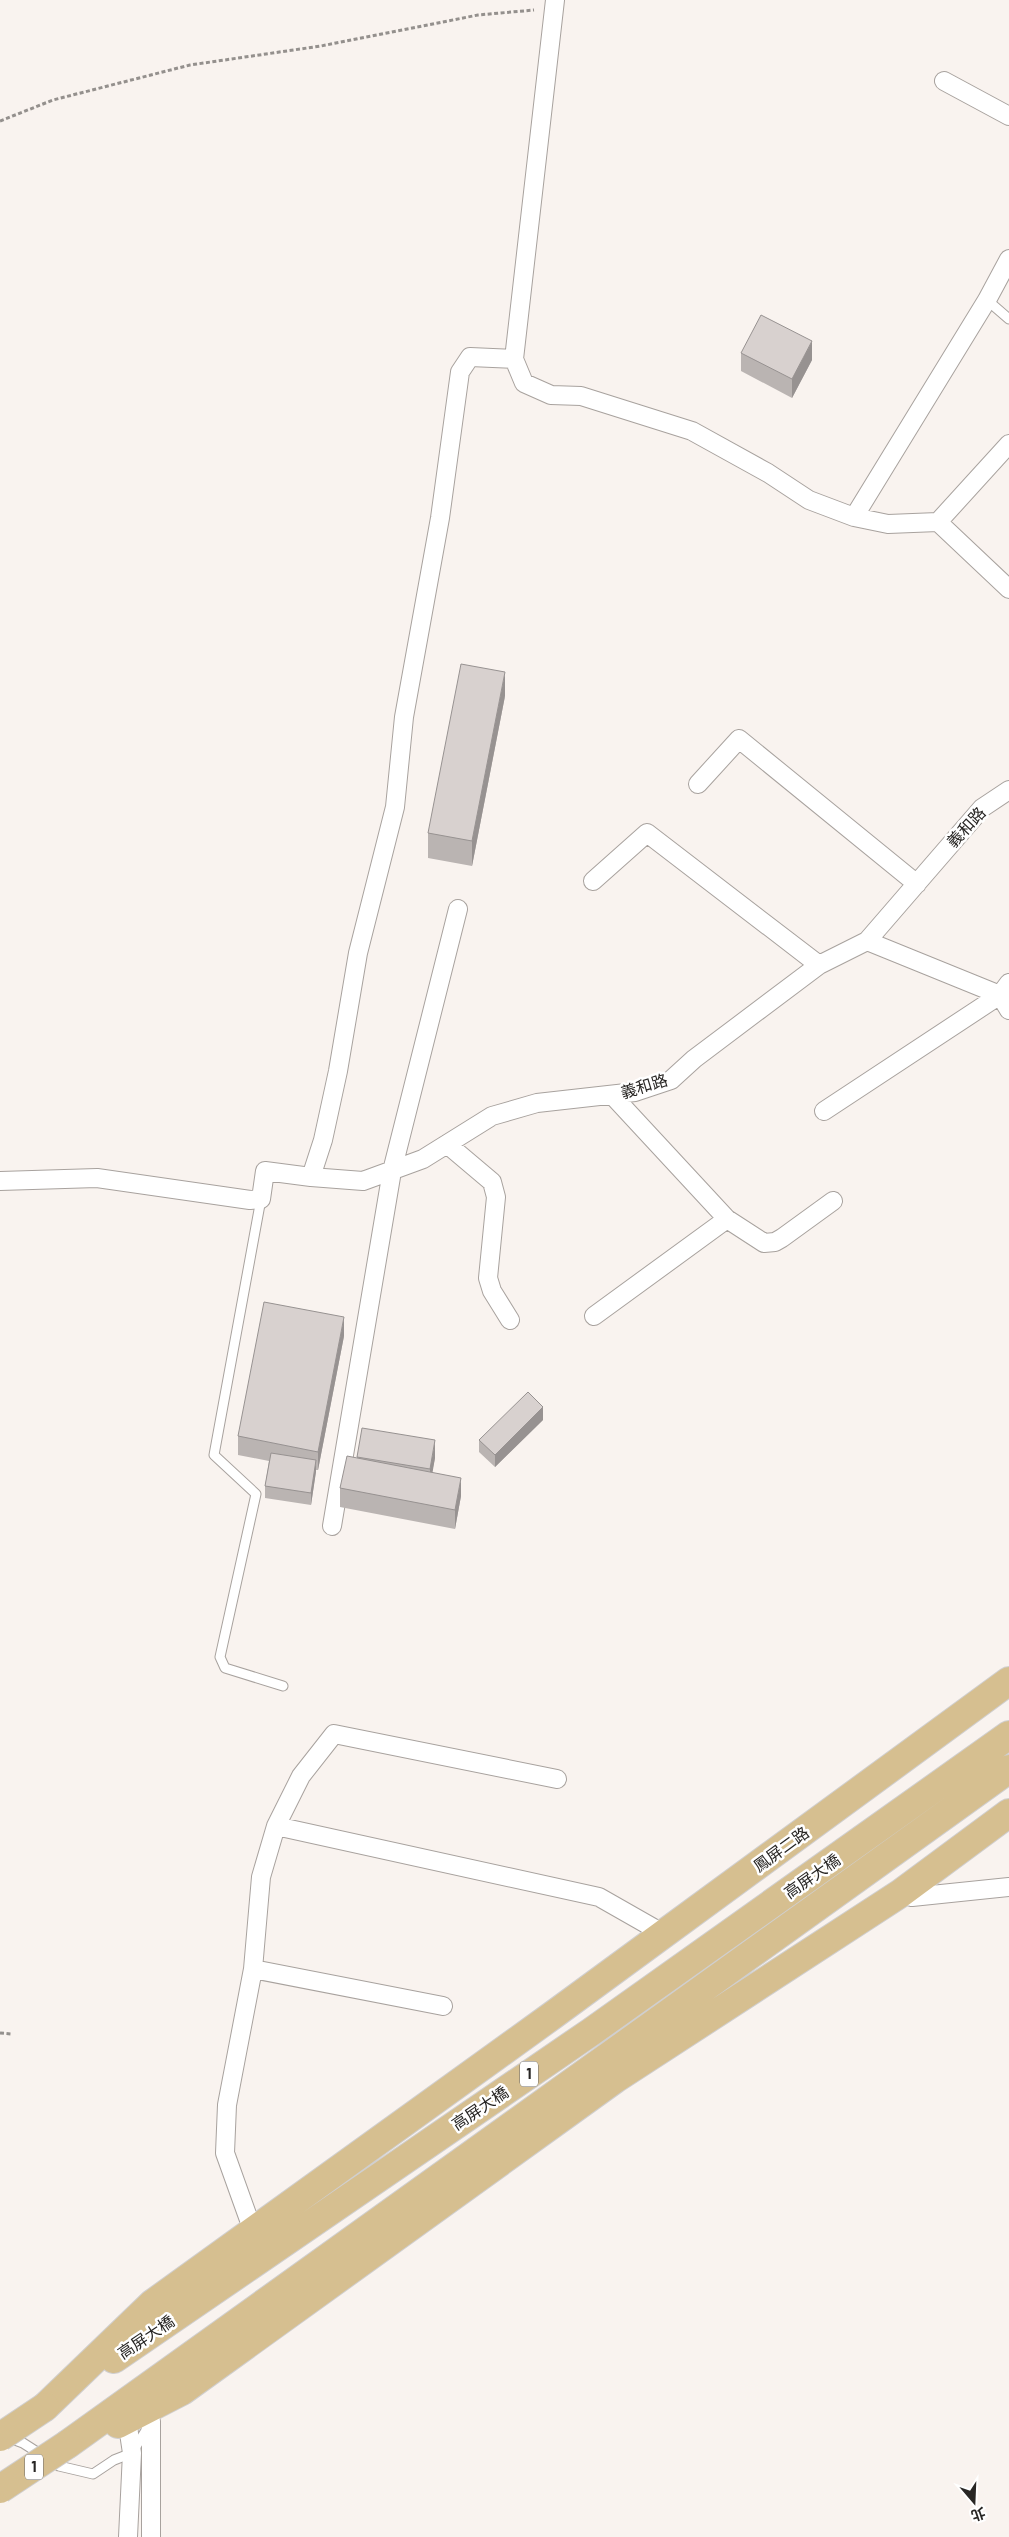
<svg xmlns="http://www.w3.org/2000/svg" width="1009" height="2537" font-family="Barlow,'Noto Sans TC',sans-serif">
<rect width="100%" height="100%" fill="#f9f3ef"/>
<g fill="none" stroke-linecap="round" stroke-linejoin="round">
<!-- lane casing -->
<g stroke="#a8a29e" stroke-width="11">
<path id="lane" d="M 987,300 L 1009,319
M 261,1199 L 214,1455 L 256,1494 L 220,1657 L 225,1668 L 283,1686
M 7,2437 L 23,2443 L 59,2466 L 93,2474 L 114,2460 L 132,2453 L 148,2427"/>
</g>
<!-- street casing -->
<g stroke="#a8a29e" stroke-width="20">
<path id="street" d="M 555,0 L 514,359 L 524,383 L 551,395 L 581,396 L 692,431 L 768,473 L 809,500 L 854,517 L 888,524 L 938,522 L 1009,589
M 944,81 L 1009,116
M 514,359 L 470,357 L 460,372 L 440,518 L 404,717 L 395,807 L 358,953 L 338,1071 L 323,1140 L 311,1177 L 363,1181 L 423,1159 L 492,1116 L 537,1103 L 635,1092 L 671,1080 L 694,1059 L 819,965 L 867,941 L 982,808 L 1009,790
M 854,517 L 987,300 L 1009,259
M 938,522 L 1009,444
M 698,784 L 739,739 L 917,884
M 593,881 L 647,833 L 819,965
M 867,941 L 1000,995 L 1009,1010
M 613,1096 L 727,1219 L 764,1243 L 775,1242 L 782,1238 L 833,1201
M 824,1111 L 1000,995 L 1009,983
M 447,1144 L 492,1182 L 496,1197 L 488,1278 L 492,1291 L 510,1320
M 0,1181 L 97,1178 L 250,1200 L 261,1199 L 265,1171 L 311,1177
M 594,1316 L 727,1219
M 332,1526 L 392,1171 L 458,909
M 276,1826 L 599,1897 L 664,1934
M 901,1893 L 912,1897 L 1009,1887
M 253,1969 L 443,2006
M 253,2231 L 225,2153 L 227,2105 L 253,1969 L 261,1877 L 276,1826 L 301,1776 L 334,1734 L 557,1779
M 127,2420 L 132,2453 L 128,2537
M 151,2537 L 151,2421"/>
</g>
<!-- primary casing -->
<g stroke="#d0cfcf" stroke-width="30">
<path id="primary" d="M 114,2359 L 591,2032 L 1009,1735
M 45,2407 L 152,2304 L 553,2015 L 1009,1681
M 118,2424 L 182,2391 L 615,2079 L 901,1893 L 1009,1813
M 68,2444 L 1009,1769"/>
</g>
<!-- path -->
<path stroke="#94908d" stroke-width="3" stroke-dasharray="4 2.5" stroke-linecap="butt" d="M 0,121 L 53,100 L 190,65 L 321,46 L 478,15 L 534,10
M 0,2033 L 11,2034"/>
<!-- lane -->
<use href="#lane" stroke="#fff" stroke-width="9"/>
<!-- street -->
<use href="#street" stroke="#fff" stroke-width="18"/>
<!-- primary -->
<use href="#primary" stroke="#d6bf90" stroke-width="28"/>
<!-- primary-bridge casing -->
<g stroke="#d0cfcf" stroke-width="30" stroke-linecap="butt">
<path id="primary-bridge" d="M 0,2437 L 45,2407
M 0,2489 L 68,2444"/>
</g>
<!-- primary-bridge -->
<use href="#primary-bridge" stroke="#d6bf90" stroke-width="28"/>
</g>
<!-- wall -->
<path fill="#bab4b2" d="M 741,353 L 812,360 L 792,398 L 741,371 Z
M 505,696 L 472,866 L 428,858 L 428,833 Z
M 344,1336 L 318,1470 L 316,1470 L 311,1505 L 265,1498 L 265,1486 L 269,1461 L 238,1455 L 238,1436 Z
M 543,1420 L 495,1467 L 479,1452 L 479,1440 Z
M 357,1457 L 435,1458 L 432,1472 L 461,1496 L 455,1529 L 340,1507 L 340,1488 L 357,1458 Z"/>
<!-- shaded-wall -->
<path fill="#979291" d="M 812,341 L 812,360 L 792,398 L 792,379 Z
M 505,672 L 505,696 L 472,866 L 472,841 Z
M 344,1317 L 344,1336 L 318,1470 L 318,1452 Z
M 543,1407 L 543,1420 L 495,1467 L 495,1455 Z
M 435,1440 L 435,1458 L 430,1487 L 430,1469 Z
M 316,1460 L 316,1472 L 311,1505 L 311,1493 Z
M 461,1478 L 461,1496 L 455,1529 L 455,1510 Z"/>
<!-- building -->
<path fill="#d8d1cf" stroke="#979291" d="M 761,315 L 812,341 L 792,379 L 741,353 Z
M 461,664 L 505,672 L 472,841 L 428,833 Z
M 264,1302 L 344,1317 L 318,1452 L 238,1436 Z
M 528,1392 L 543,1407 L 495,1455 L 479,1440 Z
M 362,1428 L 435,1440 L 430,1469 L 357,1457 Z
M 271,1453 L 316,1460 L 311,1493 L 265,1486 Z
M 347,1456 L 461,1478 L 455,1510 L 340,1488 Z"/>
<g text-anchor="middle" stroke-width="5" stroke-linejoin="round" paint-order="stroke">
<!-- shield labels -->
<g fill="#fff" stroke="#686766" stroke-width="1">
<rect x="520" y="2061.5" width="18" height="25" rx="4"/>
<rect x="25" y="2454.5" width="18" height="25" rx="4"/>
</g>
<g font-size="15" font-weight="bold" fill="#282624">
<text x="529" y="2079">1</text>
<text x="34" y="2472">1</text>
</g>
<!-- street labels -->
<g font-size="16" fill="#282624" stroke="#fff">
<text transform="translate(966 827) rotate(-47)" y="6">義和路</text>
<text transform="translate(644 1086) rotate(-17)" y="6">義和路</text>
<text transform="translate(781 1849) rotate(-36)" y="6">鳳屏二路</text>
<text transform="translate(812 1876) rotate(-35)" y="6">高屏大橋</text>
<text transform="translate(480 2108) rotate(-34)" y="6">高屏大橋</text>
<text transform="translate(146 2337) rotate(-34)" y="6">高屏大橋</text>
</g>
</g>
<!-- north arrow -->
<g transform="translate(974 2502) rotate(161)" stroke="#ffffff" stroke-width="4" paint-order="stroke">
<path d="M0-4L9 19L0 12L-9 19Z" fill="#282624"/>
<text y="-8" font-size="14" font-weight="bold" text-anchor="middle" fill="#282624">北</text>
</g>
</svg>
